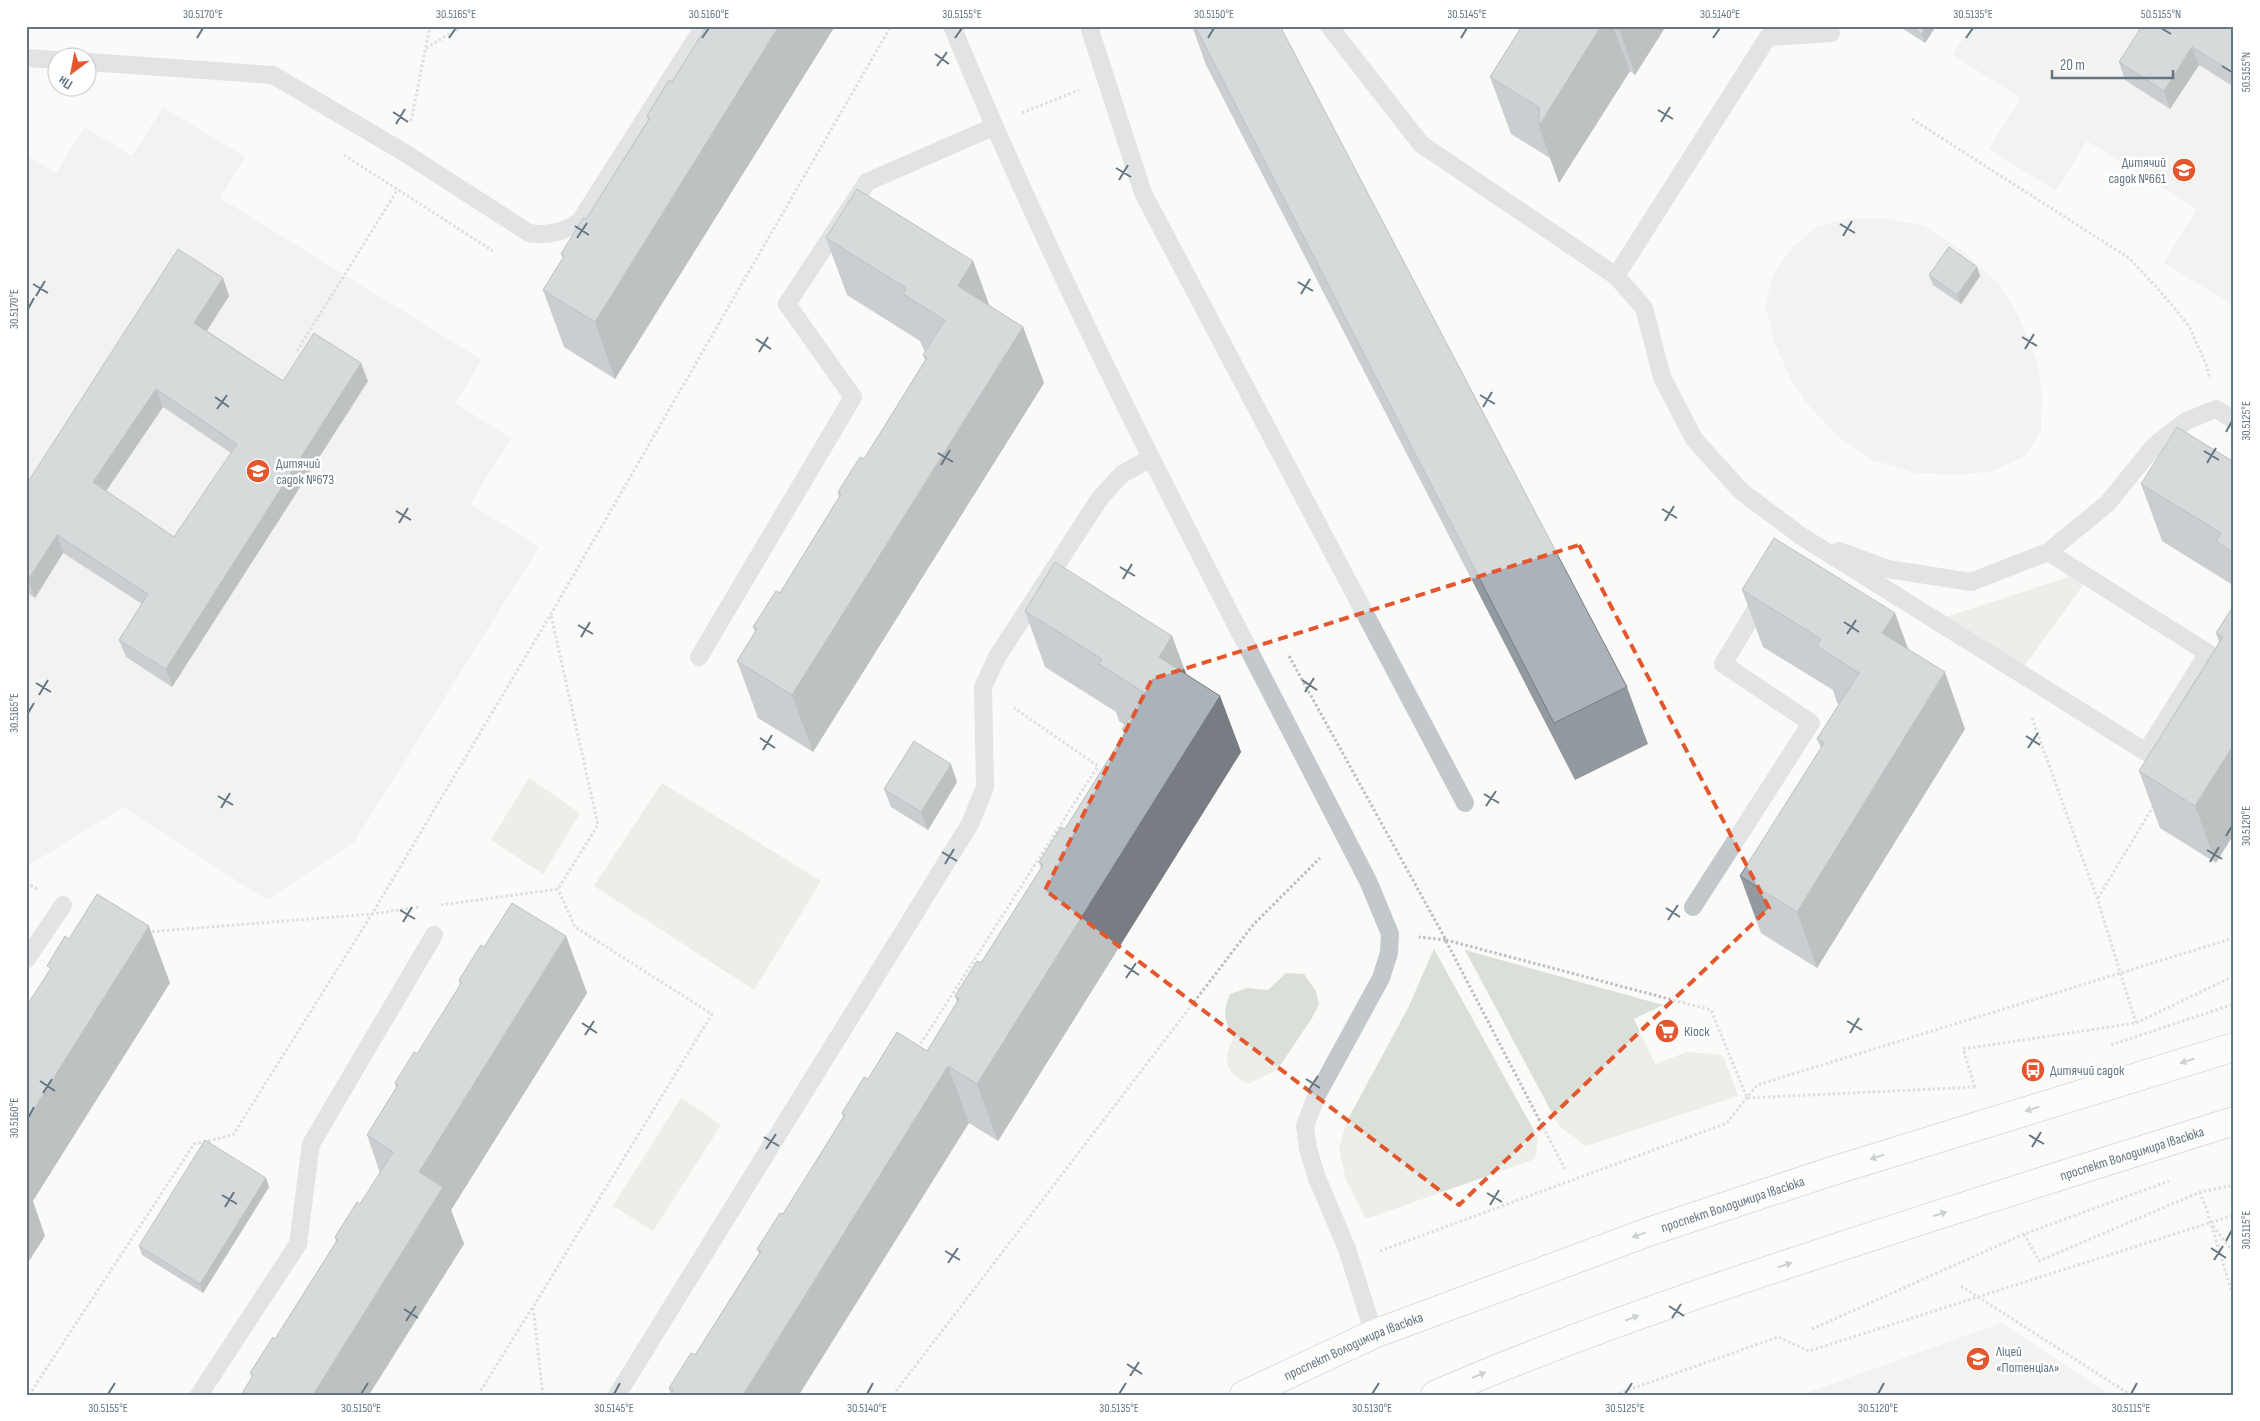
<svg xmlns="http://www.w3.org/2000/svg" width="2260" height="1421" font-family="'Sofia Sans Condensed',sans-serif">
<rect width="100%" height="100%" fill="#fafaf8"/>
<!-- built -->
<path fill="#e8e9e9" d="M 1971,26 L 2234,26 L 2234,306 L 2164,263 L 2197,209 L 2087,141 L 2056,191 L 1989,149 L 2021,98 L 1953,55 Z
M 163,107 L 245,157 L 220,198 L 482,360 L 455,403 L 511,438 L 470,504 L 539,547 L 354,842 L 267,900 L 123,807 L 26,867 L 26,154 L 56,173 L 85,127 L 132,156 Z
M 1849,218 L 1884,218 L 1925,226 L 1961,250 L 1999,284 L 2019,317 L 2036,359 L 2042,394 L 2041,431 L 2025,456 L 1993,471 L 1961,475 L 1916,473 L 1873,460 L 1839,437 L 1810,407 L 1790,378 L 1775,344 L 1765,305 L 1773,275 L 1792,248 L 1816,227 Z
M 2001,1323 L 2111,1395 L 1801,1395 Z"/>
<!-- green -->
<path fill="#dadfd7" d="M 2071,576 L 2083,585 L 2023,668 L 1946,617 Z
M 529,778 L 580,813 L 543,874 L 491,840 Z
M 662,783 L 821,881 L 754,990 L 594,886 Z
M 1434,949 L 1538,1138 L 1535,1159 L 1366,1219 L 1346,1180 L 1339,1148 L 1347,1121 L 1408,1008 Z
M 1465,950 L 1663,1005 L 1634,1019 L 1655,1064 L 1687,1052 L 1723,1055 L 1738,1096 L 1586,1146 L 1559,1126 Z
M 1286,973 L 1304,974 L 1316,991 L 1319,1004 L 1312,1018 L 1277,1070 L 1248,1084 C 1226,1074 1221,1060 1234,1038 C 1224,1020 1222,1014 1230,994 L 1247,988 L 1268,990 Z
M 681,1098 L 721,1125 L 653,1231 L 613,1206 Z"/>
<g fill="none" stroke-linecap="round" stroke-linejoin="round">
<!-- secondary casing -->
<g stroke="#b3babf" stroke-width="30">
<g id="secondary">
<path id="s1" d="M 1244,1395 L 1374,1334 L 1651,1231 L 1826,1173 L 2234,1047"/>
<path id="s2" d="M 1435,1395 C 1557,1342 1683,1298 1809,1257 C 1950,1210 2092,1166 2234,1121"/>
</g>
</g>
<!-- path -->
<path stroke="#bbbfc2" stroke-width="3" stroke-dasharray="2.5 2.5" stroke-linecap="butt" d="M 426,48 L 463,26
M 1022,113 L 1079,90
M 1912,119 L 2129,258 L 2160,291 L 2189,326 L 2206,364 L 2210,379
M 411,121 L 430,26
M 344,155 L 493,251
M 297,351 L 398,189
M 1289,656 L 1446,940 L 1419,937
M 2032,718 L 2097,898 L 2136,1023
M 26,883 L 39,890
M 2098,898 L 2154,805
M 441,905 L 558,889 L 598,825 L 551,615
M 147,932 L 372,914 L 420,907
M 1446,940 L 1711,1010 L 1747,1098 L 1977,1087
M 1446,941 L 1566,1171
M 2111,1045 L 2234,1004
M 918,1048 L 1098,766 L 1014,708
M 1975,1087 L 1963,1049 L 2136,1023 L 2234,976
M 2200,1192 L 2208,1213
M 2207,1211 L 2234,1299
M 2213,1226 L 2234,1253
M 2024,1234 L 2039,1261 L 2200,1192 L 2234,1185
M 1380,1251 L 1727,1123 L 1757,1085 L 2234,938
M 1961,1286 L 2131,1395
M 1812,1329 L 2024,1234 L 2169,1181
M 29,1395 L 194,1144 L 233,1135 L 372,914 L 551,614 L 891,26
M 478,1395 L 532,1308
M 543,1395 L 533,1307 L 712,1014 L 575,927 L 558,889
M 893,1395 L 1253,925 L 1320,858
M 1614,1395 L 1778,1337 L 1809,1351 L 2234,1215"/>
<!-- lane -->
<path stroke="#c3c8cc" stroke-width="18" d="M 952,26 C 1073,320 1224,600 1369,883 L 1390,934 L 1389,953 L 1381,978 L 1316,1097 L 1305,1126 L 1308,1149 L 1317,1178 L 1347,1249 L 1374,1334
M 1091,26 L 1090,30 L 1143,193 L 1465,803
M 1329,26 L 1421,144 L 1616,276 L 1644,308 L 1662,377 L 1694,439 L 1742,492 L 1801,536 L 2146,752 L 2208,653 L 2048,552
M 26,58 L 58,60
M 88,62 L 273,75 L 405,153 L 529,233 C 550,236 563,232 580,221 L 704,26
M 1616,276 L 1768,37 L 1831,33
M 1839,551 L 1888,569 L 1971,582 L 2048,552 L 2107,504 L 2155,445 L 2186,421 L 2216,409 L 2234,420
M 699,657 L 853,397 L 787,304 L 867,182 L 993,127
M 1693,907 L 1811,723 L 1723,664 L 1764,596
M 26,960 L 63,905
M 199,1395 L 298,1244 L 311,1144 L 434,935
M 617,1395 L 970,824 L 985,787 L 983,687 L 997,657 L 1100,498 L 1122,474 L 1151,458"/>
<!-- secondary -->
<use href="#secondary" stroke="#fff" stroke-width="28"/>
</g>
<!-- wall -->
<path fill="#929a9f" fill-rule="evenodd" d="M 707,26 L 835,26 L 615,379 L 564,347 L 543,290 L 563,258 L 561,254 L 586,219 L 648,120 L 647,116 L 672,82 Z
M 1192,26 L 1195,26 L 1627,687 L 1648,744 L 1575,780 L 1206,65 Z
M 1522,26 L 1666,26 L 1635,75 L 1630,71 L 1559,183 L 1550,158 L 1511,134 L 1490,77 Z
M 1899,26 L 1936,26 L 1925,43 Z
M 2234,26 L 2234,87 L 2199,65 L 2170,109 L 2125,80 L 2119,62 Z
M 826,238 L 973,261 L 989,305 L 1023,327 L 1044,383 L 813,752 L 758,718 L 737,661 L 755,632 L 753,627 L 780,593 L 839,497 L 838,492 L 864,459 L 925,360 L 923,355 L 926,352 L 924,350 L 920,341 L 847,295 Z
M 1977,267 L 1980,276 L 1961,304 L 1933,285 L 1929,275 Z
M 223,278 L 229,296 L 207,331 L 283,381 L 368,381 L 172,687 L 126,657 L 119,640 L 142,604 L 63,553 L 35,598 L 26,592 L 26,485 ZM 163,407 L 231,453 L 174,537 L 106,491 Z
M 2234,462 L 2234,591 L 2231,584 L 2162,541 L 2141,484 Z
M 1742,590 L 1908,650 L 1965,729 L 1817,968 L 1761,933 L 1740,876 L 1821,748 L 1817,739 L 1839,704 L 1837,703 L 1833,690 L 1763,647 Z
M 2234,605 L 2216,863 L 2160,828 L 2139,771 L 2219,642 L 2216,633 Z
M 1025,611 L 1172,636 L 1186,675 L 1220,696 L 1241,752 L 998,1141 L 969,1123 L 671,1394 L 669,1388 L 695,1355 L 759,1253 L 757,1249 L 783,1214 L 843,1117 L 842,1113 L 868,1079 L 927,1051 L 957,1002 L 955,996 L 981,963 L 1041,868 L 1039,862 L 1065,829 L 1124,734 L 1122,729 L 1125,725 L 1119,721 L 1116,712 L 1045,667 Z
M 957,782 L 928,830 L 891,807 L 884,789 Z
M 566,936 L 587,993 L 451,1210 L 464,1244 L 252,1377 L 250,1373 L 275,1339 L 336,1242 L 335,1237 L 360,1204 L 380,1173 L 367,1135 L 396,1088 L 395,1083 L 417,1054 L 460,985 L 459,980 L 484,947 Z
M 266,1178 L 269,1187 L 203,1293 L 142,1255 L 139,1246 Z"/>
<!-- shaded-wall -->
<path fill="#777d82" d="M 779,26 L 835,26 L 615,379 L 595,322 Z
M 1601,26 L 1613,26 L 1630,71 L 1559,183 L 1539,126 Z
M 1618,26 L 1666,26 L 1635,75 Z
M 1926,26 L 1936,26 L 1925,43 L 1922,34 Z
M 2192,47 L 2199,65 L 2170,109 L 2164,91 Z
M 973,261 L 994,318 L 958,286 Z
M 1977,267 L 1980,276 L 1961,304 L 1957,295 Z
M 223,278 L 229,296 L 200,341 L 194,323 Z
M 1023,327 L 1044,383 L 813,752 L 792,695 Z
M 361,363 L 368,381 L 172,687 L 166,669 Z
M 156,389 L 163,407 L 100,500 L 93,482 Z
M 57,535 L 63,553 L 35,598 L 28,580 Z
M 1895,613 L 1916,670 L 1882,633 Z
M 1172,636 L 1193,692 L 1159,657 Z
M 1945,672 L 1965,729 L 1817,968 L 1797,912 Z
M 1220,696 L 1241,752 L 998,1141 L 977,1084 Z
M 2234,744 L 2234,834 L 2216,863 L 2195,806 Z
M 951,764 L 957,782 L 928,830 L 921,812 Z
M 149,926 L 170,983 L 33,1201 L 45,1236 L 26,1266 L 26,1122 Z
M 566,936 L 587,993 L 451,1210 L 464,1244 L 369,1395 L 313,1395 L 419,1172 Z
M 948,1066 L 969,1123 L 799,1395 L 743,1395 Z
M 266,1178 L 269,1187 L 203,1293 L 200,1284 Z"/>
<!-- building -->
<path fill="#aab3b9" stroke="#777d82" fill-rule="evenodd" d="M 707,26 L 779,26 L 595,322 L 543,290 L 564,256 L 561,254 L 583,218 L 586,219 L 650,118 L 647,116 L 669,80 L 672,82 Z
M 1195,26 L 1280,26 L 1627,687 L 1554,723 Z
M 1522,26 L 1601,26 L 1539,126 L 1539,107 L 1490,77 Z
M 1910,26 L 1926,26 L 1922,34 Z
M 2142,26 L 2234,26 L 2234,73 L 2192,47 L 2164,91 L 2119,62 Z
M 857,189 L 973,261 L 958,286 L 1023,327 L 792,695 L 737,661 L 757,629 L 753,627 L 776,591 L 780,593 L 841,494 L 838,492 L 860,457 L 864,459 L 927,358 L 923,355 L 945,320 L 903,294 L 906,288 L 826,238 Z
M 1949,247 L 1977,267 L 1957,295 L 1929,275 Z
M 178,249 L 223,278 L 194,323 L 283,381 L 314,333 L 361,363 L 166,669 L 119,640 L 148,594 L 57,535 L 28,580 L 26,578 L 26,485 ZM 156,389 L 237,444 L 174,537 L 93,482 Z
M 2177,427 L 2234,462 L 2234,553 L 2216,541 L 2221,533 L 2141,484 Z
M 1774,538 L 1895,613 L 1882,633 L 1945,672 L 1797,912 L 1740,876 L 1824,743 L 1817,739 L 1859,673 L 1817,646 L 1821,639 L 1742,590 Z
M 1055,562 L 1172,636 L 1159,657 L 1220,696 L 977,1084 L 948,1066 L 743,1395 L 671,1395 L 673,1390 L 669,1388 L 691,1353 L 695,1355 L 761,1251 L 757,1249 L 780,1213 L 783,1214 L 845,1115 L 842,1113 L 864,1077 L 868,1079 L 897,1032 L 927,1051 L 959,999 L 955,996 L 977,961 L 981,963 L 1043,865 L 1039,862 L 1061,827 L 1065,829 L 1126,731 L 1122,729 L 1145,693 L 1099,664 L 1102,659 L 1025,611 Z
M 2234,605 L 2234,744 L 2195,806 L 2139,771 L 2223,637 L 2216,633 Z
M 914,741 L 951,764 L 921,812 L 884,789 Z
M 97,894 L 149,926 L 26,1122 L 26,1007 L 51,968 L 47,966 L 65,936 L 69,939 Z
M 512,903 L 566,936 L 419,1172 L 443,1187 L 313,1395 L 241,1395 L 253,1375 L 250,1373 L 273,1337 L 275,1339 L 338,1239 L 335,1237 L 357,1202 L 360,1204 L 393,1152 L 367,1135 L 398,1085 L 395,1083 L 414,1052 L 417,1054 L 462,982 L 459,980 L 481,945 L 484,947 Z
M 205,1140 L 266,1178 L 200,1284 L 139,1246 Z"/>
<!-- one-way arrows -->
<defs><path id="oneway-solid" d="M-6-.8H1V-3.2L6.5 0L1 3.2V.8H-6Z" transform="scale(1.25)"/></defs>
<g fill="#939fa8">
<use href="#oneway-solid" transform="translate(2187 1061) rotate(163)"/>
<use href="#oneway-solid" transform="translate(2032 1109) rotate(163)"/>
<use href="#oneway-solid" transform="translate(1877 1157) rotate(163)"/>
<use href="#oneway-solid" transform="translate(1940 1214) rotate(-18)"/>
<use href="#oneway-solid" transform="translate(1639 1235) rotate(160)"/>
<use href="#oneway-solid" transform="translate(1785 1265) rotate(-18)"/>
<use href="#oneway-solid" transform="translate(1632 1318) rotate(-20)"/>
<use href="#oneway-solid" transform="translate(1479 1375) rotate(-23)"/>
</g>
<!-- marked area -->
<path d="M0 0H2260V1421H0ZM 1579,545 L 1769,908 L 1459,1205 L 1045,890 L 1152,679 Z" fill="#fafaf8" fill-opacity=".55" fill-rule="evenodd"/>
<path fill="none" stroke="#e4572e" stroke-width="4" stroke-dasharray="10 6" stroke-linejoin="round" d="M 1579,545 L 1769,908 L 1459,1205 L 1045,890 L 1152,679 Z"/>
<!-- ticks -->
<path fill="none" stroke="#657683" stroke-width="2" d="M 2161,28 L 2171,34M 197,38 L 203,28M 449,38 L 456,28M 702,38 L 709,28M 955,38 L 962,28M 1208,38 L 1214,28M 1461,38 L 1467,28M 1713,38 L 1720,28M 1966,38 L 1973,28M 935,54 L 949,64M 937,66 L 947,52M 2222,66 L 2232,72M 1658,110 L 1673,119M 393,112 L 408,122M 1661,122 L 1670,107M 396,124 L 405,109M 1116,168 L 1131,177M 1119,180 L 1128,165M 1840,224 L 1855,233M 575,226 L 589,235M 1843,236 L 1852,221M 577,238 L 587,223M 1298,282 L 1313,291M 33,284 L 48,293M 1301,294 L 1310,279M 36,296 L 45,281M 28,309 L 34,298M 2022,337 L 2037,346M 756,339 L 771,349M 2025,349 L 2034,334M 759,352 L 768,337M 1480,395 L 1495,404M 215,397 L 229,407M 1483,407 L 1492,392M 217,409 L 227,395M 2226,432 L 2232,421M 2204,451 L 2219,460M 938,453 L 953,462M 2207,463 L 2216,448M 941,465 L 950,450M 1662,509 L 1677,518M 396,511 L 411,520M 1665,521 L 1674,506M 399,523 L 408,508M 1120,567 L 1135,576M 1123,579 L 1132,564M 1844,622 L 1859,632M 578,625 L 593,634M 1847,634 L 1856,620M 581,637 L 590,622M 1302,680 L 1317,690M 36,683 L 51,692M 1305,692 L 1314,678M 39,695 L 48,680M 28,713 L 34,703M 2026,736 L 2040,745M 760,738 L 775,748M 2028,748 L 2038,733M 763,750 L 772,735M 1484,794 L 1499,803M 218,796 L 233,805M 1486,806 L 1496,791M 221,808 L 230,793M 2226,836 L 2232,826M 2207,850 L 2222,859M 942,852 L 957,861M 2210,862 L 2219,847M 945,864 L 954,849M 1666,908 L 1680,917M 400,910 L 415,919M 1668,920 L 1678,905M 403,922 L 412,907M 1124,965 L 1139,975M 1126,978 L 1136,963M 1847,1021 L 1862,1030M 582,1023 L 597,1033M 1850,1033 L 1859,1018M 585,1035 L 594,1021M 1306,1079 L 1320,1088M 40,1081 L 55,1091M 1308,1091 L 1318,1076M 43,1093 L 52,1079M 28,1118 L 34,1107M 2029,1135 L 2044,1144M 764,1137 L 779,1146M 2032,1147 L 2041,1132M 766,1149 L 776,1134M 1487,1193 L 1502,1202M 222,1195 L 237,1204M 1490,1205 L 1499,1190M 225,1207 L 234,1192M 2226,1241 L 2232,1230M 2211,1248 L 2226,1258M 945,1251 L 960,1260M 2214,1260 L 2223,1246M 948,1263 L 958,1248M 1669,1306 L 1684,1316M 404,1309 L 418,1318M 1672,1318 L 1681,1304M 406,1321 L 416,1306M 1127,1364 L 1142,1374M 1130,1376 L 1139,1362M 108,1394 L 115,1383M 361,1394 L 368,1383M 614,1394 L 620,1383M 867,1394 L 873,1383M 1119,1394 L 1126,1383M 1372,1394 L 1379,1383M 1625,1394 L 1632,1383M 1878,1394 L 1884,1383M 2131,1394 L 2137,1383"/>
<!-- icons -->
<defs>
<g id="school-disc" transform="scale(1.25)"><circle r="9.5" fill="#e4572e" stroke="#fff"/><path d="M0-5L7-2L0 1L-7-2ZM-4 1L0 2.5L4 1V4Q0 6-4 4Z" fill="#fff"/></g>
<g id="supermarket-disc" transform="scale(1.25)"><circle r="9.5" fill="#e4572e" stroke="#fff"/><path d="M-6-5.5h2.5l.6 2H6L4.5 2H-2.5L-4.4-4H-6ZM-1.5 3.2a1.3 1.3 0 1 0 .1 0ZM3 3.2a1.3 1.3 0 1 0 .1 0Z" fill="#fff"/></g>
<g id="bus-disc" transform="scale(1.25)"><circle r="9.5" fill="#e4572e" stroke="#fff"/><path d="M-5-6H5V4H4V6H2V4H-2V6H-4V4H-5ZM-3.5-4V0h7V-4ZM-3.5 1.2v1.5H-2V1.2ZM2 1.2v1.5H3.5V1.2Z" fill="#fff"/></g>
</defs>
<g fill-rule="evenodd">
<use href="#school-disc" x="2184" y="170"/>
<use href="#school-disc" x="258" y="471"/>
<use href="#supermarket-disc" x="1667" y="1031"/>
<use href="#bus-disc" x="2033" y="1070"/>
<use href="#school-disc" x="1978" y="1359"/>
</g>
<g text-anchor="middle" stroke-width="5" stroke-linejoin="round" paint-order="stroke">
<!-- poi labels -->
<g font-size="14" fill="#657683" stroke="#fff" text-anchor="start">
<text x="2166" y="167" text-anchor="end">Дитячий<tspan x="2166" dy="16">садок №661</tspan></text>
<text x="276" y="468">Дитячий<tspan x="276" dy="16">садок №673</tspan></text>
<text x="1684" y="1036">Кіоск</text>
<text x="2050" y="1075">Дитячий садок</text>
<text x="1996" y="1356">Ліцей<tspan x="1996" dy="16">«Потенціал»</tspan></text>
</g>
<!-- street labels -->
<g font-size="14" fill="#657683" stroke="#fff">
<text dy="5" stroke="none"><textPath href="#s2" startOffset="738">проспект Володимира Івасюка</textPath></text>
<text dy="5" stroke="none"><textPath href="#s1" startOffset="525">проспект Володимира Івасюка</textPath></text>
<text dy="5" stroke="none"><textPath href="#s1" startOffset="120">проспект Володимира Івасюка</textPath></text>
</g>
</g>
<!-- border -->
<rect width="2260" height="1421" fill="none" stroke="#ffffff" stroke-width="55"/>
<!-- north arrow -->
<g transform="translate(72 72) rotate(212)"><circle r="24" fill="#ffffff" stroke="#c1c8cd"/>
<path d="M0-4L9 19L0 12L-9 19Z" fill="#e4572e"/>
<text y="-8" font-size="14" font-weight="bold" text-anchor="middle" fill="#657683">Пн</text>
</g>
<!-- scale -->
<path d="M2052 70v8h121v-8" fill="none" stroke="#657683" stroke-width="2.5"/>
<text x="2060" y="70" font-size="15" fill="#657683" stroke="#ffffff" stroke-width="4" paint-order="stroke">20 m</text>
<rect x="28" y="28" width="2204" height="1366" fill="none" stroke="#657683" stroke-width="2"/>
<g font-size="12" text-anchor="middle" fill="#657683">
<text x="203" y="18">30.5170°E</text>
<text x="456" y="18">30.5165°E</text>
<text x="709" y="18">30.5160°E</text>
<text x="962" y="18">30.5155°E</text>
<text x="1214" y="18">30.5150°E</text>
<text x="1467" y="18">30.5145°E</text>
<text x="1720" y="18">30.5140°E</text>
<text x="1973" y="18">30.5135°E</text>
<text x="2161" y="18">50.5155°N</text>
<text transform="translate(2246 72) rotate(-90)" y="4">50.5155°N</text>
<text transform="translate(14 309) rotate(-90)" y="4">30.5170°E</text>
<text transform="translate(2246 421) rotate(-90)" y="4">30.5125°E</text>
<text transform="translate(14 713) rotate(-90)" y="4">30.5165°E</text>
<text transform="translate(2246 826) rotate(-90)" y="4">30.5120°E</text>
<text transform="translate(14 1118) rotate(-90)" y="4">30.5160°E</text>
<text transform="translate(2246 1230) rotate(-90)" y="4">30.5115°E</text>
<text x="108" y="1412">30.5155°E</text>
<text x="361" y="1412">30.5150°E</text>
<text x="614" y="1412">30.5145°E</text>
<text x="867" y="1412">30.5140°E</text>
<text x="1119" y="1412">30.5135°E</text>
<text x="1372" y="1412">30.5130°E</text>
<text x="1625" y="1412">30.5125°E</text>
<text x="1878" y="1412">30.5120°E</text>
<text x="2131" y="1412">30.5115°E</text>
</g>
</svg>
